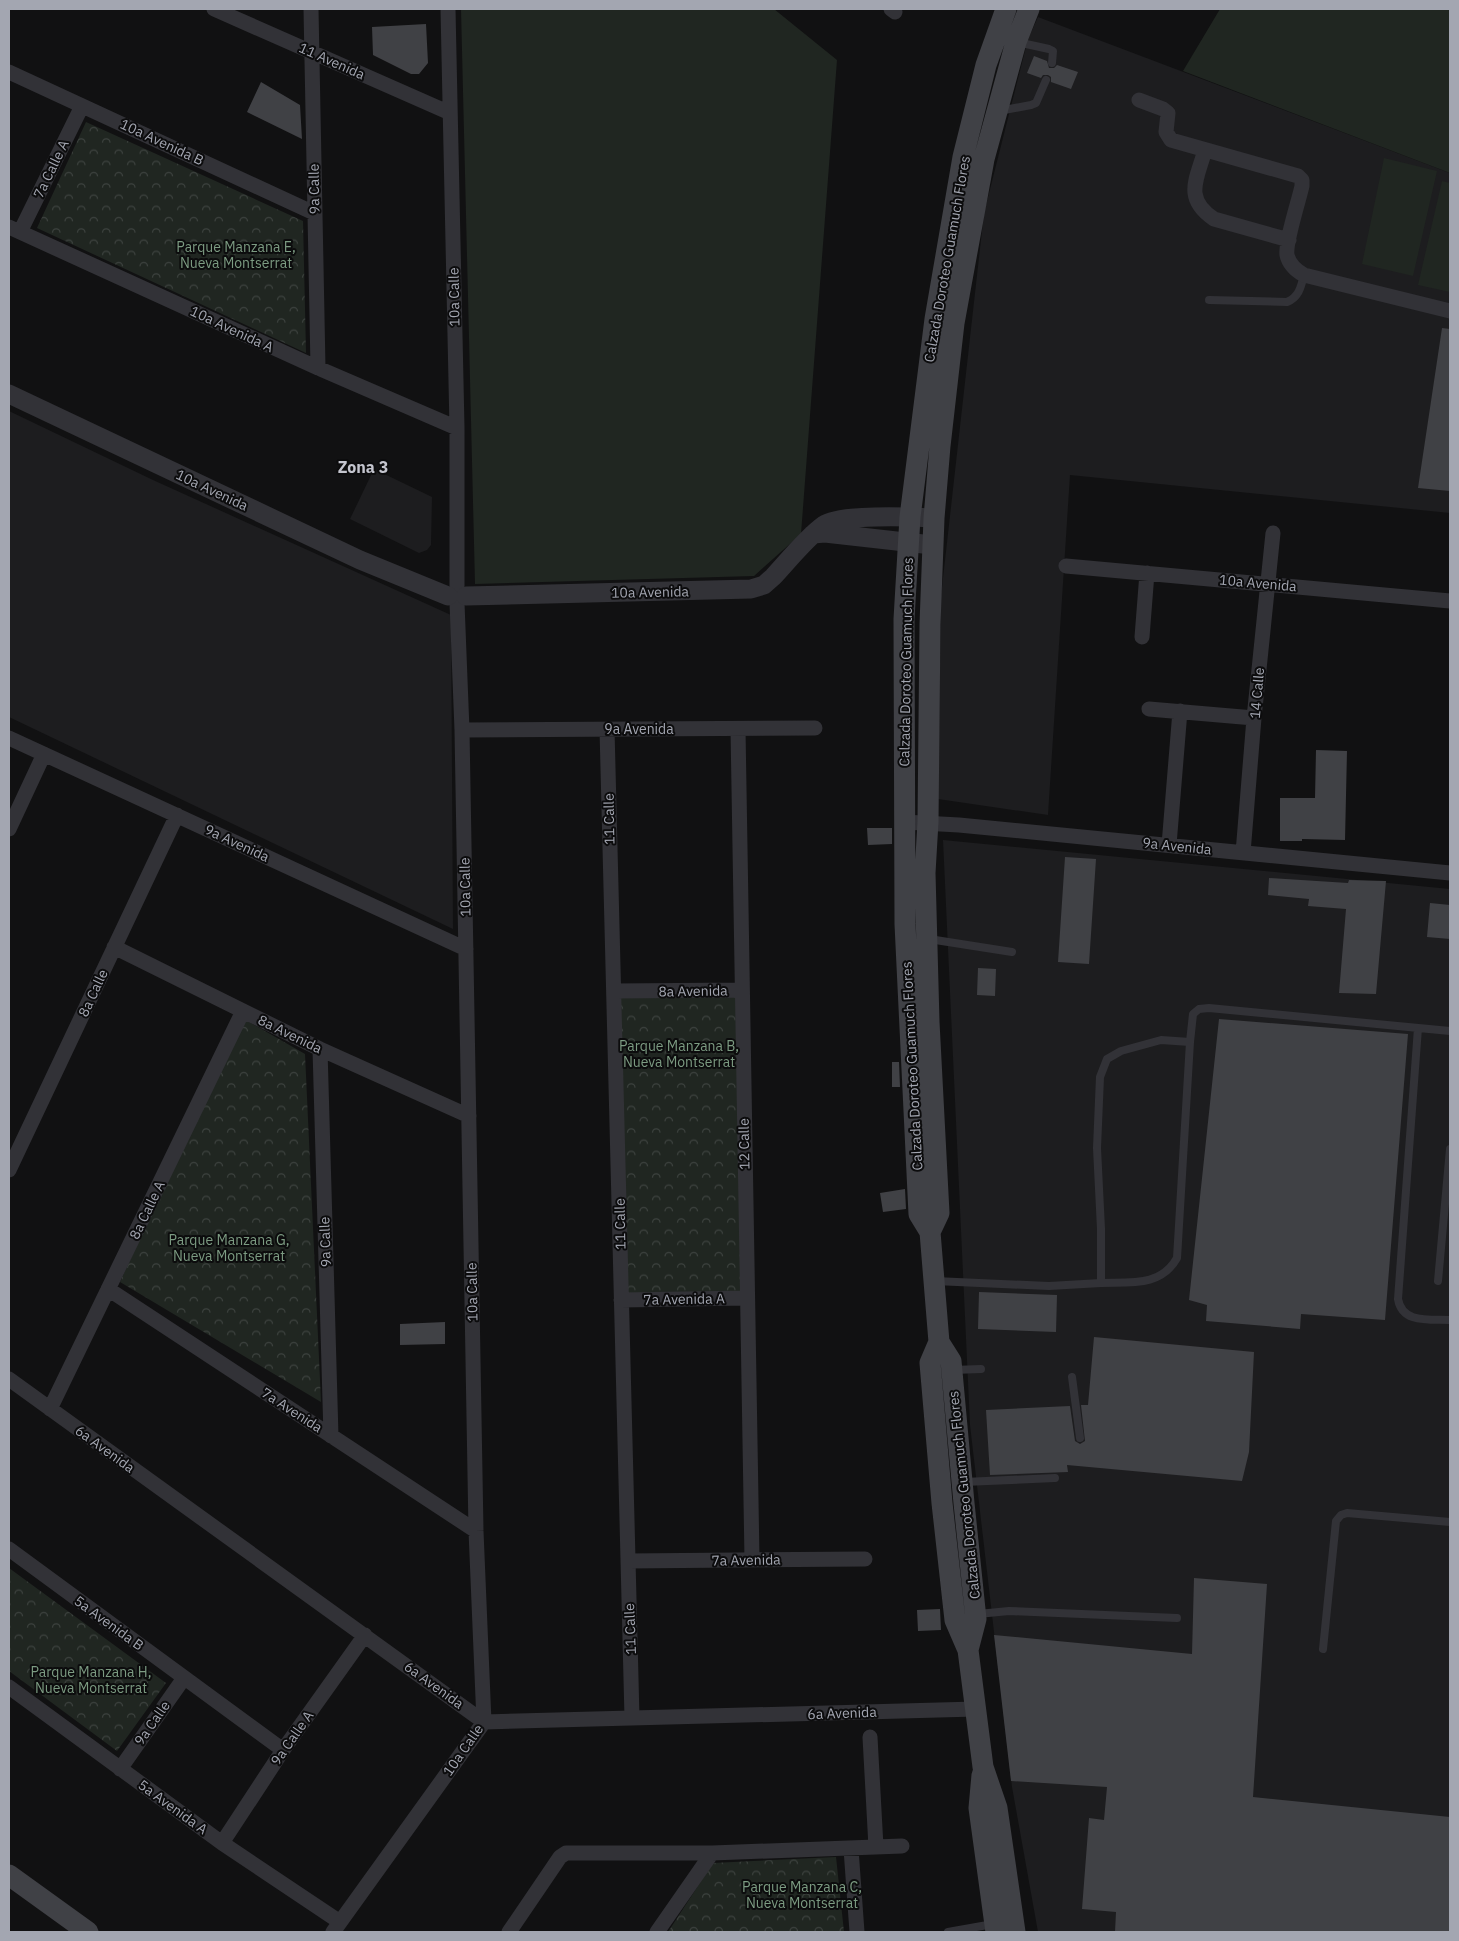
<svg xmlns="http://www.w3.org/2000/svg" width="1459" height="1941" font-family="'IBM Plex Sans',sans-serif">
<defs>
<pattern id="forest-crowns" width="20" height="18" patternUnits="userSpaceOnUse" patternTransform="scale(1.25)"><rect width="20" height="18" fill="#202621"/><path d="M2 6a3 3 0 1 1 6 0M12 15a3 3 0 1 1 6 0" fill="none" stroke="#3d423f"/></pattern>
</defs>
<rect width="100%" height="100%" fill="#111112"/>
<!-- built -->
<path fill="#1d1d1f" d="M 1038,17 L 1450,173 L 1450,513 L 1070,475 L 1048,815 L 938,799 L 941,596 L 984,213 L 1028,39 Z
M 9,411 L 153,480 L 451,615 L 453,929 L 9,717 Z
M 374,469 L 432,497 L 431,545 L 427,550 L 419,553 L 350,519 Z
M 943,840 L 1450,889 L 1450,1932 L 1038,1932 L 1012,1787 L 970,1425 Z"/>
<!-- grass -->
<path fill="#202621" d="M 461,9 L 774,9 L 837,60 L 801,534 L 754,576 L 475,584 Z
M 1220,9 L 1450,9 L 1450,173 L 1183,71 Z
M 1384,158 L 1437,171 L 1413,276 L 1362,264 Z
M 1442,181 L 1450,183 L 1450,292 L 1418,285 Z"/>
<!-- forest -->
<path fill="url(#forest-crowns)" d="M 86,122 L 303,221 L 306,353 L 37,228 Z
M 737,995 L 741,1292 L 626,1294 L 619,996 Z
M 242,1018 L 305,1054 L 321,1402 L 120,1282 Z
M 9,1568 L 166,1683 L 117,1751 L 9,1671 Z
M 836,1857 L 844,1932 L 668,1932 L 713,1863 Z"/>
<!-- building -->
<path fill="#404145" d="M 426,24 L 428,63 L 419,74 L 411,74 L 373,55 L 372,27 Z
M 1034,56 L 1047,61 L 1049,68 L 1054,68 L 1057,65 L 1078,72 L 1071,89 L 1051,82 L 1051,77 L 1048,75 L 1043,75 L 1041,78 L 1027,73 Z
M 261,82 L 300,105 L 302,139 L 247,112 Z
M 1442,328 L 1450,329 L 1450,491 L 1418,488 Z
M 1316,750 L 1347,751 L 1345,840 L 1302,839 L 1302,841 L 1280,841 L 1280,798 L 1315,798 Z
M 867,828 L 892,828 L 892,844 L 868,845 Z
M 1065,857 L 1096,859 L 1089,964 L 1058,962 Z
M 1269,878 L 1348,883 L 1349,880 L 1386,881 L 1376,994 L 1339,993 L 1346,909 L 1308,906 L 1309,899 L 1268,895 Z
M 1430,903 L 1450,905 L 1450,939 L 1427,937 Z
M 978,968 L 996,969 L 995,996 L 977,995 Z
M 1219,1019 L 1408,1034 L 1385,1320 L 1301,1314 L 1300,1329 L 1206,1321 L 1207,1305 L 1189,1300 Z
M 892,1062 L 899,1062 L 900,1087 L 892,1087 Z
M 905,1189 L 906,1209 L 883,1212 L 880,1193 Z
M 979,1292 L 1057,1295 L 1056,1332 L 978,1329 Z
M 445,1322 L 445,1344 L 400,1345 L 400,1324 Z
M 1094,1337 L 1254,1352 L 1249,1452 L 1242,1481 L 1067,1465 L 1068,1472 L 990,1475 L 986,1410 L 1070,1406 L 1075,1441 L 1080,1444 L 1085,1441 L 1081,1405 L 1088,1405 Z
M 1194,1578 L 1267,1584 L 1253,1797 L 1450,1817 L 1450,1932 L 1115,1932 L 1116,1912 L 1082,1909 L 1089,1818 L 1104,1820 L 1107,1787 L 1011,1781 L 994,1635 L 1192,1654 Z
M 940,1609 L 941,1630 L 918,1631 L 917,1610 Z"/>
<g fill="none" stroke-linecap="round" stroke-linejoin="round">
<!-- service -->
<path stroke="#323237" stroke-width="8" d="M 1017,42 L 1049,49 L 1053,51 L 1052,63
M 999,111 L 1031,105 L 1036,103 L 1046,80
M 1209,300 L 1287,302 C 1299,297 1301,287 1304,275
M 929,939 L 1012,952
M 1418,1028 L 1398,1299 C 1402,1324 1430,1319 1450,1320
M 935,1281 L 1049,1286 L 1101,1283 L 1101,1229 L 1097,1148 L 1100,1077 L 1107,1059 L 1121,1051 L 1161,1040 L 1190,1042 L 1193,1014 L 1199,1009 L 1209,1008 L 1450,1031
M 1438,1281 L 1450,1149
M 1101,1283 C 1130,1282 1161,1287 1177,1258 L 1190,1042
M 953,1370 L 981,1369
M 1072,1377 L 1080,1438
M 964,1482 L 1055,1478
M 978,1614 L 1009,1611 L 1177,1618
M 1323,1649 L 1336,1521 L 1341,1515 L 1347,1513 L 1450,1522
M 948,1932 L 993,1924"/>
<!-- minor -->
<path stroke="#323237" stroke-width="15" d="M 214,9 L 450,113
M 311,9 L 318,368
M 448,9 L 457,428 L 457,586
M 891,9 L 895,12
M 9,72 L 314,213
M 1139,100 L 1163,109 L 1168,113 L 1166,132 L 1171,140 L 1298,176 L 1302,180 L 1302,186 C 1299,200 1285,243 1287,255 C 1289,264 1297,271 1304,275 L 1450,311
M 1205,150 C 1197,179 1183,198 1214,219 L 1289,240
M 9,227 L 318,368 L 457,428
M 20,232 L 82,106
M 1066,566 L 1450,601
M 1142,637 L 1147,573
M 1149,709 L 1254,718
M 607,729 L 632,1718
M 738,729 L 752,1560
M 462,730 L 815,728
M 9,738 L 466,949
M 904,822 L 959,825 L 1450,873
M 9,829 L 44,754
M 1169,845 L 1180,711
M 1243,853 L 1254,718 L 1273,533
M 114,947 L 320,1049 L 469,1116
M 614,991 L 742,990
M 320,1049 L 331,1436
M 9,1170 L 177,815
M 108,1289 L 476,1531
M 621,1300 L 747,1298
M 9,1379 L 484,1722 L 976,1709
M 50,1409 L 243,1011
M 9,1549 L 283,1750
M 628,1561 L 865,1559
M 9,1687 L 222,1843 L 340,1922
M 870,1737 L 876,1847
M 120,1769 L 184,1678
M 222,1843 L 283,1750 L 365,1635
M 851,1849 L 857,1932
M 333,1932 L 484,1722 L 476,1531 L 462,730 L 457,603
M 509,1932 L 560,1857 L 566,1853 L 712,1853 L 902,1846
M 657,1932 L 712,1853"/>
<!-- tertiary -->
<path stroke="#323237" stroke-width="19" d="M 9,394 L 360,560 L 448,596
M 813,534 L 825,533 L 932,545
M 466,596 L 751,589 L 764,585 L 773,577 C 789,560 805,539 824,525 C 838,514 914,517 934,518"/>
<!-- secondary -->
<path stroke="#404146" stroke-width="21" d="M 930,1232 L 939,1213 L 929,1022 L 925,873 L 928,822 L 930,624 L 934,518 L 940,446 L 954,323 L 984,159 L 1016,42 L 1029,9
M 939,1342 L 930,1363 L 942,1503 L 955,1620 L 968,1650 L 983,1767 L 997,1808 L 1015,1932
M 968,1650 L 976,1619 L 964,1503 L 951,1361 L 939,1342 L 930,1232 L 919,1214 L 905,924 L 904,619 L 910,517 L 935,319 L 963,157 L 986,65 L 1006,9
M 982,1775 L 979,1808 L 996,1932
M 9,1875 L 88,1932"/>
</g>
<g text-anchor="middle" stroke-width="4" stroke-linejoin="round" paint-order="stroke">
<!-- street labels -->
<g font-size="14" fill="#a3a6b1" stroke="#0c0c0d">
<text transform="translate(332 61) rotate(24)" y="5">11 Avenida</text>
<text transform="translate(162 142) rotate(25)" y="5">10a Avenida B</text>
<text transform="translate(51 169) rotate(-64)" y="5">7a Calle A</text>
<text transform="translate(314 189) rotate(-91)" y="5">9a Calle</text>
<text transform="translate(947 259) rotate(-80)" y="5">Calzada Doroteo Guamuch Flores</text>
<text transform="translate(454 297) rotate(-91)" y="5">10a Calle</text>
<text transform="translate(232 329) rotate(25)" y="5">10a Avenida A</text>
<text transform="translate(212 490) rotate(25)" y="5">10a Avenida</text>
<text transform="translate(1258 583) rotate(5)" y="5">10a Avenida</text>
<text transform="translate(650 592) rotate(-1)" y="5">10a Avenida</text>
<text transform="translate(906 662) rotate(-89)" y="5">Calzada Doroteo Guamuch Flores</text>
<text transform="translate(1257 693) rotate(-85)" y="5">14 Calle</text>
<text x="639" y="734">9a Avenida</text>
<text transform="translate(609 819) rotate(-91)" y="5">11 Calle</text>
<text transform="translate(237 843) rotate(25)" y="5">9a Avenida</text>
<text transform="translate(1177 846) rotate(6)" y="5">9a Avenida</text>
<text transform="translate(465 887) rotate(-91)" y="5">10a Calle</text>
<text transform="translate(693 991) rotate(-1)" y="5">8a Avenida</text>
<text transform="translate(93 993) rotate(-65)" y="5">8a Calle</text>
<text transform="translate(290 1034) rotate(26)" y="5">8a Avenida</text>
<text transform="translate(912 1066) rotate(-93)" y="5">Calzada Doroteo Guamuch Flores</text>
<text transform="translate(744 1144) rotate(-91)" y="5">12 Calle</text>
<text transform="translate(147 1210) rotate(-64)" y="5">8a Calle A</text>
<text transform="translate(620 1224) rotate(-91)" y="5">11 Calle</text>
<text transform="translate(325 1242) rotate(-92)" y="5">9a Calle</text>
<text transform="translate(472 1292) rotate(-91)" y="5">10a Calle</text>
<text transform="translate(684 1299) rotate(-1)" y="5">7a Avenida A</text>
<text transform="translate(292 1410) rotate(33)" y="5">7a Avenida</text>
<text transform="translate(105 1449) rotate(36)" y="5">6a Avenida</text>
<text transform="translate(964 1495) rotate(-96)" y="5">Calzada Doroteo Guamuch Flores</text>
<text transform="translate(746 1560) rotate(-1)" y="5">7a Avenida</text>
<text transform="translate(109 1623) rotate(36)" y="5">5a Avenida B</text>
<text transform="translate(630 1629) rotate(-92)" y="5">11 Calle</text>
<text transform="translate(434 1685) rotate(36)" y="5">6a Avenida</text>
<text transform="translate(842 1713) rotate(-2)" y="5">6a Avenida</text>
<text transform="translate(152 1723) rotate(-55)" y="5">9a Calle</text>
<text transform="translate(292 1738) rotate(-55)" y="5">9a Calle A</text>
<text transform="translate(463 1750) rotate(-55)" y="5">10a Calle</text>
<text transform="translate(173 1807) rotate(36)" y="5">5a Avenida A</text>
</g>
<!-- park labels -->
<g font-size="14" fill="#7c9b82" stroke="#0c0c0d">
<text x="236" y="252">Parque Manzana E,<tspan x="236" dy="16">Nueva Montserrat</tspan></text>
<text x="679" y="1051">Parque Manzana B,<tspan x="679" dy="16">Nueva Montserrat</tspan></text>
<text x="229" y="1245">Parque Manzana G,<tspan x="229" dy="16">Nueva Montserrat</tspan></text>
<text x="91" y="1677">Parque Manzana H,<tspan x="91" dy="16">Nueva Montserrat</tspan></text>
<text x="802" y="1892">Parque Manzana C,<tspan x="802" dy="16">Nueva Montserrat</tspan></text>
</g>
<!-- quarter labels -->
<g font-size="16" font-weight="bold" fill="#c4c5ce" stroke="#0c0c0d">
<text x="363" y="473">Zona 3</text>
</g>
</g>
<!-- border -->
<rect width="1459" height="1941" fill="none" stroke="#a3a6b1" stroke-width="20"/>
</svg>
